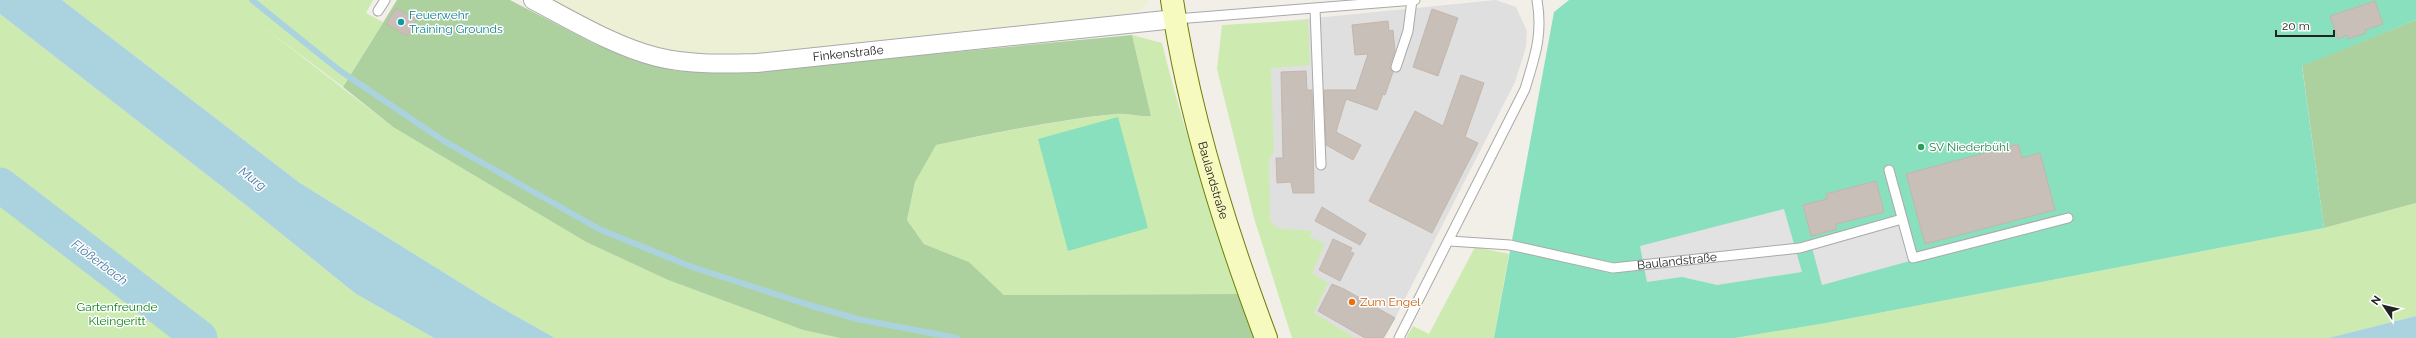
<svg xmlns="http://www.w3.org/2000/svg" width="2416" height="338" font-family="Raleway,sans-serif">
<rect width="100%" height="100%" fill="#f2efe9"/>
<!-- residential -->
<path fill="#e0dfdf" d="M 1496,0 L 1516,7 L 1527,31 L 1526,47 L 1515,82 L 1385,338 L 1309,338 L 1263,209 L 1256,24 Z"/>
<!-- farmland -->
<path fill="#eef0d5" d="M 551,0 L 1150,0 L 1145,7 L 1136,12 L 1121,15 L 751,57 L 697,55 L 649,45 L 597,24 Z"/>
<!-- grass -->
<path fill="#cdebb0" d="M 62,0 L 373,0 L 366,13 L 383,22 L 343,87 L 249,16 L 393,127 L 586,242 L 668,280 L 803,330 L 840,338 L 555,338 L 493,303 L 300,183 Z
M 0,14 L 247,206 L 356,294 L 434,338 L 210,338 L 0,176 Z
M 1308,20 L 1310,65 L 1271,68 L 1274,151 L 1269,159 L 1270,221 L 1277,228 L 1312,231 L 1310,237 L 1325,244 L 1312,273 L 1328,283 L 1314,313 L 1355,338 L 1292,338 L 1254,218 L 1217,69 L 1222,25 Z
M 1132,35 L 1162,43 C 1183,129 1211,211 1240,294 L 1004,295 L 969,262 L 924,244 L 907,220 L 915,182 L 935,145 C 995,133 1054,121 1114,114 C 1127,113 1139,117 1151,116 Z
M 0,191 L 192,338 L 0,338 Z
M 2416,203 L 2416,316 L 2328,338 L 1735,338 L 1826,323 L 2324,228 Z
M 1475,247 L 1509,254 L 1494,338 L 1406,338 L 1413,326 L 1429,334 Z"/>
<!-- forest -->
<path fill="#add19e" d="M 397,0 L 510,0 L 593,43 L 633,60 L 676,71 L 735,73 L 1132,35 L 1151,116 C 1139,117 1127,113 1115,114 C 1055,120 995,133 936,145 L 915,182 L 907,220 L 924,244 L 969,262 L 1004,295 L 1240,294 L 1257,338 L 840,338 L 803,330 L 668,280 L 586,242 L 393,127 L 343,87 Z
M 2416,20 L 2416,203 L 2324,228 L 2302,65 Z"/>
<!-- pitch -->
<path fill="#88e0be" d="M 1569,0 L 2416,0 L 2416,20 L 2302,66 L 2324,228 L 1826,323 L 1735,338 L 1494,338 L 1554,12 Z
M 1118,117 L 1148,228 L 1068,251 L 1038,139 Z"/>
<!-- parking -->
<path fill="#e2e2e2" d="M 1784,209 L 1802,272 L 1717,285 L 1682,277 L 1647,282 L 1640,246 Z
M 1898,216 L 1910,261 L 1822,285 L 1810,240 Z"/>
<!-- water -->
<path fill="#aad3df" d="M 0,0 L 62,0 L 300,183 L 493,303 L 555,338 L 434,338 L 356,294 L 247,206 L 0,14 Z
M 2416,316 L 2416,338 L 2328,338 Z"/>
<g fill="none" stroke-linecap="round" stroke-linejoin="round">
<!-- stream -->
<path stroke="#aad3df" stroke-width="6" d="M 252,0 L 339,70 L 444,141 L 599,229 L 692,267 L 809,305 L 857,319 L 957,338"/>
<!-- river -->
<path stroke="#aad3df" stroke-width="35" d="M 0,185 L 200,338"/>
</g>
<!-- building -->
<path fill="#c7bfb8" stroke="#c4b6ab" d="M 2375,1 L 2383,24 L 2365,30 L 2366,33 L 2348,39 L 2347,35 L 2338,39 L 2330,16 Z
M 396,8 L 417,20 L 407,36 L 386,24 Z
M 1432,9 L 1458,18 L 1438,76 L 1413,67 Z
M 1388,21 L 1389,31 L 1393,30 L 1395,51 L 1390,65 L 1393,72 L 1385,95 L 1383,94 L 1377,110 L 1346,99 L 1336,132 L 1361,145 L 1353,160 L 1326,145 L 1324,90 L 1356,90 L 1368,54 L 1355,55 L 1352,25 Z
M 1306,71 L 1307,90 L 1312,90 L 1314,193 L 1293,193 L 1291,182 L 1277,183 L 1276,158 L 1283,158 L 1281,72 Z
M 1461,75 L 1484,83 L 1465,137 L 1478,143 L 1432,233 L 1369,201 L 1415,111 L 1443,126 Z
M 2018,144 L 2022,158 L 2040,153 L 2055,210 L 1925,244 L 1906,174 Z
M 1876,181 L 1884,212 L 1836,224 L 1837,229 L 1811,236 L 1803,205 L 1827,199 L 1826,194 Z
M 1322,207 L 1366,234 L 1360,245 L 1315,221 Z
M 1333,239 L 1352,248 L 1350,252 L 1354,253 L 1340,281 L 1319,270 Z
M 1332,284 L 1344,289 L 1395,318 L 1383,338 L 1365,338 L 1318,311 Z"/>
<g fill="none" stroke-linecap="round" stroke-linejoin="round">
<!-- lane casing -->
<g stroke="#a9a9a9" stroke-width="11">
<g id="lane">
<path d="M 1315,9 L 1321,165"/>
<path d="M 378,11 L 385,0"/>
<path d="M 1176,19 L 1415,0"/>
<path d="M 1396,67 L 1408,31 L 1412,0"/>
<path d="M 1889,170 L 1913,258 L 2068,218"/>
<path id="s1" d="M 1450,241 L 1510,245 L 1613,268 L 1800,248 L 1902,219"/>
<path d="M 1399,338 L 1525,89 C 1535,56 1543,35 1537,0"/>
</g>
</g>
<!-- street casing -->
<g stroke="#a9a9a9" stroke-width="20">
<g id="street">
<path id="s2" d="M 533,0 C 573,21 614,46 657,57 C 690,65 724,64 757,63 L 1175,19"/>
</g>
</g>
<!-- secondary casing -->
<g stroke="#707d05" stroke-width="24">
<g id="secondary">
<path id="s3" d="M 1172,0 C 1189,115 1225,229 1266,338"/>
</g>
</g>
<!-- lane -->
<use href="#lane" stroke="#fff" stroke-width="9"/>
<!-- street -->
<use href="#street" stroke="#fff" stroke-width="18"/>
<!-- secondary -->
<use href="#secondary" stroke="#f7fabf" stroke-width="22"/>
</g>
<!-- markers -->
<circle fill="#0f9aa8" stroke="#fff" stroke-width="1.5" cx="401" cy="22" r="4"/>
<circle fill="#2e9e5b" stroke="#fff" stroke-width="1.5" cx="1921" cy="147" r="4"/>
<circle fill="#e8710a" stroke="#fff" stroke-width="1.5" cx="1352" cy="302" r="4"/>
<g text-anchor="middle" stroke-width="3" stroke-linejoin="round" paint-order="stroke">
<!-- culture labels -->
<g font-size="12" fill="#0d838f" stroke="#fff" text-anchor="start">
<text x="409" y="19">Feuerwehr<tspan x="409" dy="14">Training Grounds</tspan></text>
</g>
<!-- street labels -->
<g font-size="12" fill="#222" stroke="#fff">
<text dy="4" stroke="none"><textPath href="#s2" startOffset="329">Finkenstraße</textPath></text>
<text dy="4" stroke="none"><textPath href="#s3" startOffset="185">Baulandstraße</textPath></text>
<text dy="4" stroke="none"><textPath href="#s1" startOffset="230">Baulandstraße</textPath></text>
</g>
<!-- leisure labels -->
<g font-size="12" fill="#27864d" stroke="#fff" text-anchor="start">
<text x="1929" y="151">SV Niederbühl</text>
</g>
<!-- food labels -->
<g font-size="12" fill="#c56008" stroke="#fff" text-anchor="start">
<text x="1360" y="306">Zum Engel</text>
</g>
<!-- park labels -->
<g font-size="12" fill="#0c8416" stroke="#fff">
<text x="117" y="311">Gartenfreunde<tspan x="117" dy="14">Kleingeritt</tspan></text>
</g>
<!-- water labels -->
<g font-size="13" font-style="italic" fill="#4a7aab" stroke="#fff">
<text transform="translate(253 178) rotate(36)" y="5">Murg</text>
<text transform="translate(100 262) rotate(37)" y="5">Flößerbach</text>
</g>
</g>
<!-- north arrow -->
<g transform="translate(2384 306) rotate(305)" stroke="#ffffff" stroke-width="3" paint-order="stroke">
<path d="M0-3L7 15L0 10L-7 15Z" fill="#222222"/>
<text y="-6" font-size="11" font-weight="bold" text-anchor="middle" fill="#222222">N</text>
</g>
<!-- scale -->
<path d="M2276 30v6h58v-6" fill="none" stroke="#222222" stroke-width="2"/>
<text x="2282" y="30" font-size="12" fill="#222222" stroke="#ffffff" stroke-width="3" paint-order="stroke">20 m</text>
</svg>
